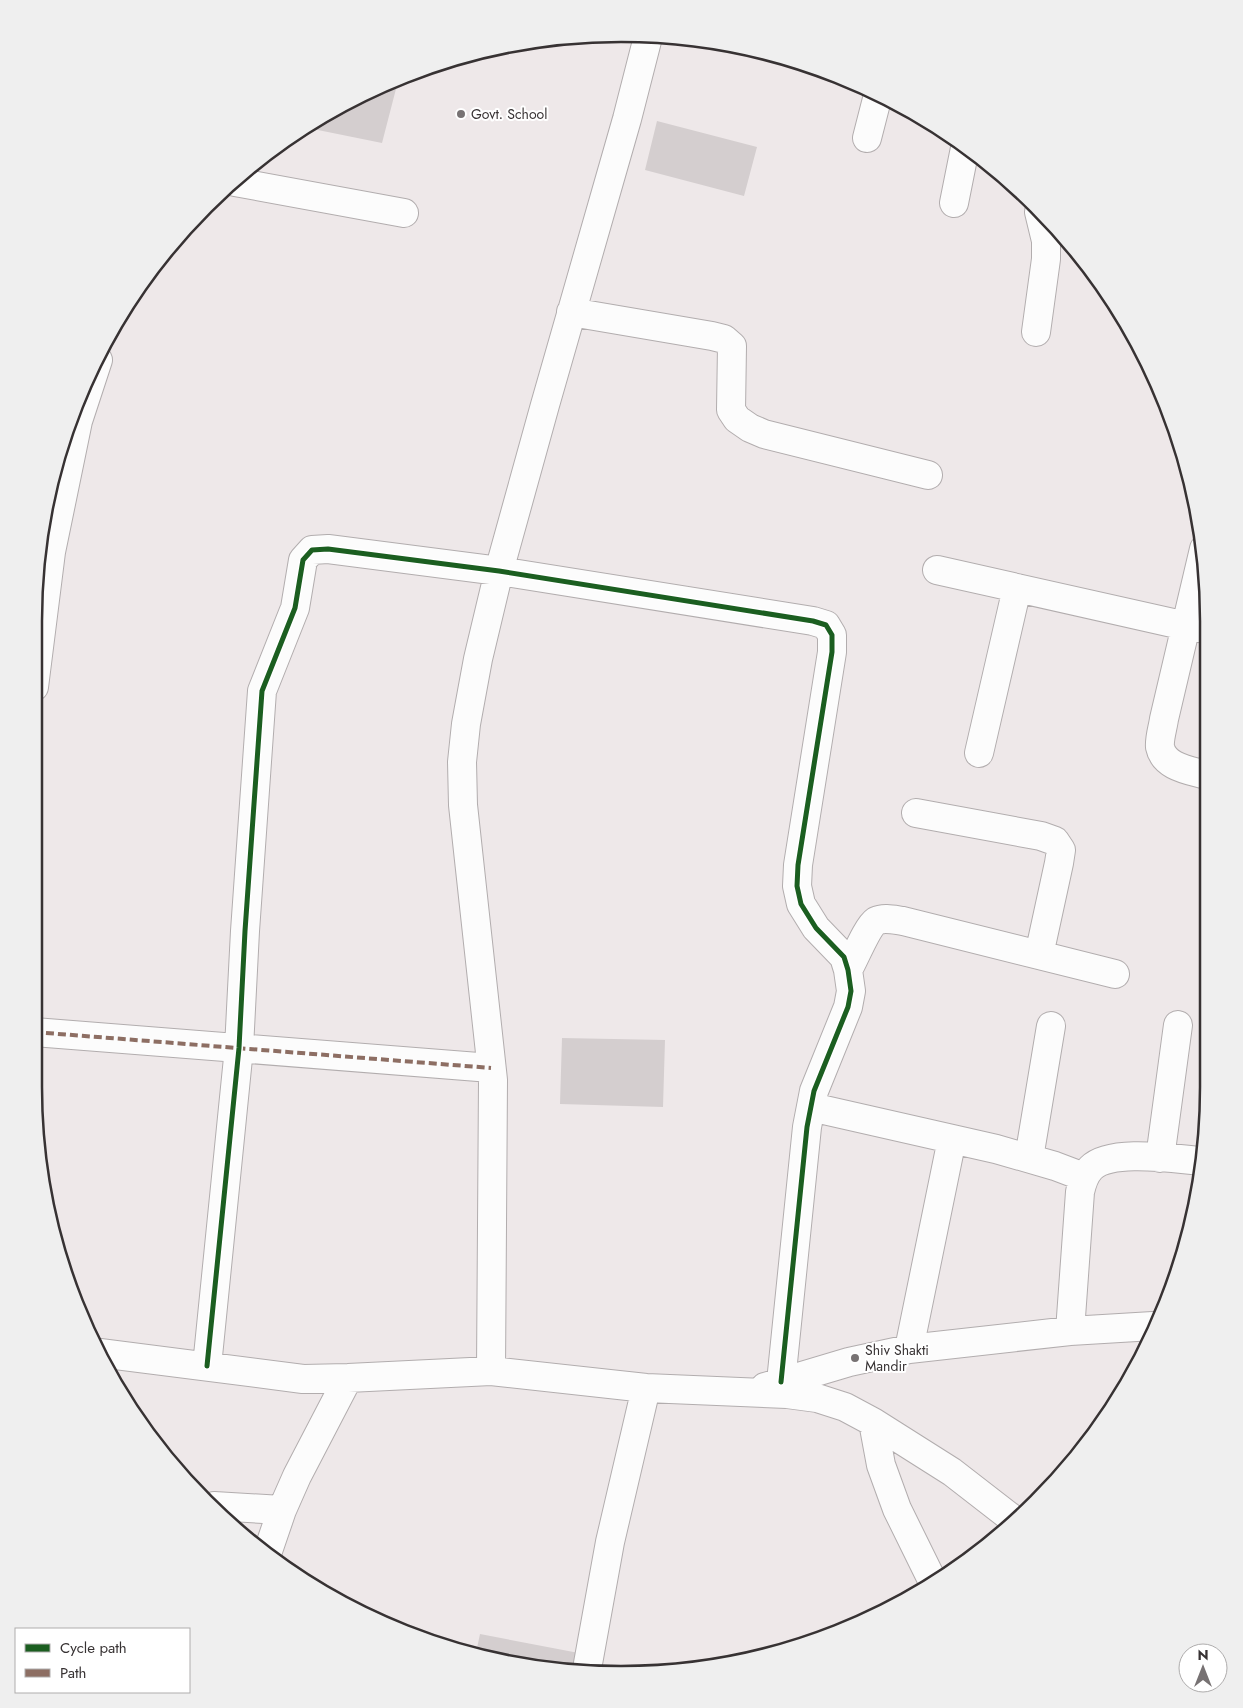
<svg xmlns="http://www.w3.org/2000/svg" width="1243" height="1708" font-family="Jost,sans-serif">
<rect width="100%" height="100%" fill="#eee8e9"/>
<!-- building -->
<path fill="#d4cecf" d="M 391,83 L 397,85 L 382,143 L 308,128 L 361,94 Z
M 657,121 L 757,147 L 744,196 L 645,170 Z
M 562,1038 L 665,1040 L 663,1107 L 560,1104 Z
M 480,1634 L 584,1654 L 581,1669 L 552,1669 L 476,1653 Z"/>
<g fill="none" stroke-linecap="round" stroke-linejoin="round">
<!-- minor casing -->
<g stroke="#b2adae" stroke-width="30">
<path id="minor" d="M 867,138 L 878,95
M 235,182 L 404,213
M 954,203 L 965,148
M 571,312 L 712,336 L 724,339 L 732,346 L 731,410 L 737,419 L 750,428 L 764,434 L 928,475
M 1036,332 L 1046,259 L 1046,241 L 1039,212
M 1204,549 L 1164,719 C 1163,727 1159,739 1160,747 C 1164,767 1189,770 1206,775
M 937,570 L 1186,626 L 1205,629
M 34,687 L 51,552 L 78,421 L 98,360
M 979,753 L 1017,588
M 916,813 L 1041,836 L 1055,841 L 1061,850 L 1059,863 L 1039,955
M 848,970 C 854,960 867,927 876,921 C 884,917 895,920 903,921 L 1115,974
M 34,1032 L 491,1068
M 811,1107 L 996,1149 L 1055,1166 L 1084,1177
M 1029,1158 L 1051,1026
M 1160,1158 L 1178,1025
M 1070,1331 L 1080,1192 C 1082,1183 1084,1175 1091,1168 C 1111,1148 1176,1159 1202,1161
M 909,1349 L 952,1139
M 100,1353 L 303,1379 L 348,1378 L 491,1371 L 646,1388 L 787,1394 L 817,1398 L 845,1407 L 873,1422 L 952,1472 L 1014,1520
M 207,1366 L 239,1048 L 245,931 L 262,691 L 295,608 L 303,560 L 312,550 L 328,549 L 499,571 L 813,621 L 826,625 L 832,635 L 832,652 L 798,865 L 797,886 L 801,904 L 816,928 L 844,957 L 848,970 L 851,991 L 848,1007 L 814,1091 L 807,1127 L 781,1382
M 491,1371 L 493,1080 L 463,805 L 462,762 L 466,724 L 478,659 L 499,571 L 545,405 L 627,119 L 648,37
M 765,1387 L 849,1362 L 909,1349 L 1070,1331 L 1153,1326
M 873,1422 L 881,1465 L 897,1509 L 932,1580
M 214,1506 L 282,1510
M 268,1551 L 282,1510 L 297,1476 L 348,1378
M 587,1669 L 610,1542 L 646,1388"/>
</g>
<!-- minor -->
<use href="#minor" stroke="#fcfcfc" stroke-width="28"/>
<!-- quiet -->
<path stroke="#8d6e63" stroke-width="4" stroke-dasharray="8 4" stroke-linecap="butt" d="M 34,1032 L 491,1068"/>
<!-- cycleway casing -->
<g stroke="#fff" stroke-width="8">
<path id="cycleway" d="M 207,1366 L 239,1048 L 245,931 L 262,691 L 295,608 L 303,560 L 312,550 L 328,549 L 499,571 L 813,621 L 826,625 L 832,635 L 832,652 L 798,865 L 797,886 L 801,904 L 816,928 L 844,957 L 848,970 L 851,991 L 848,1007 L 814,1091 L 807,1127 L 781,1382"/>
</g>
<!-- cycleway -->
<use href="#cycleway" stroke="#1b5e20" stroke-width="5"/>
</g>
<!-- markers -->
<g fill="#777273" stroke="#fff" stroke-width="2">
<circle cx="461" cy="114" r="5"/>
<circle cx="855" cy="1358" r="5"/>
</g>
<g text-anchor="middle" stroke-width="4" stroke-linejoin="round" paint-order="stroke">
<!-- poi labels -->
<g font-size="14" fill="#373233" stroke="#fff" text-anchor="start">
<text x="471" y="119">Govt. School</text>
<text x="865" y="1355">Shiv Shakti<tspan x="865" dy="16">Mandir</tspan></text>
</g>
</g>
<!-- crop -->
<path d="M0 0H1243V1708H0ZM621 42H621A579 579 0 0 1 1200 621V1087A579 579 0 0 1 621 1666H621A579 579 0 0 1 42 1087V621A579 579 0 0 1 621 42Z" fill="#efefef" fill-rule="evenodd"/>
<path fill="none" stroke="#373233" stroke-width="2.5" d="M621 42H621A579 579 0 0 1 1200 621V1087A579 579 0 0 1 621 1666H621A579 579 0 0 1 42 1087V621A579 579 0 0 1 621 42Z"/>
<!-- legend -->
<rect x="15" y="1628" width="175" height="65" fill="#ffffff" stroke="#afadad"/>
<rect x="25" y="1644" width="25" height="8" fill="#1b5e20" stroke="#afadad"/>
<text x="60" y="1653" font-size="15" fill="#373233">Cycle path</text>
<rect x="25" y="1669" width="25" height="8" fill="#8d6e63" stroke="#afadad"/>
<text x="60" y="1678" font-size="15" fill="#373233">Path</text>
<!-- north arrow -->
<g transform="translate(1203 1668)"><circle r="24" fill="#ffffff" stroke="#afadad"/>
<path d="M0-4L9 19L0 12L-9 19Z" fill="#777273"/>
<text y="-8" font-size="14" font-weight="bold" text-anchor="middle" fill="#373233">N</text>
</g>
</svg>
